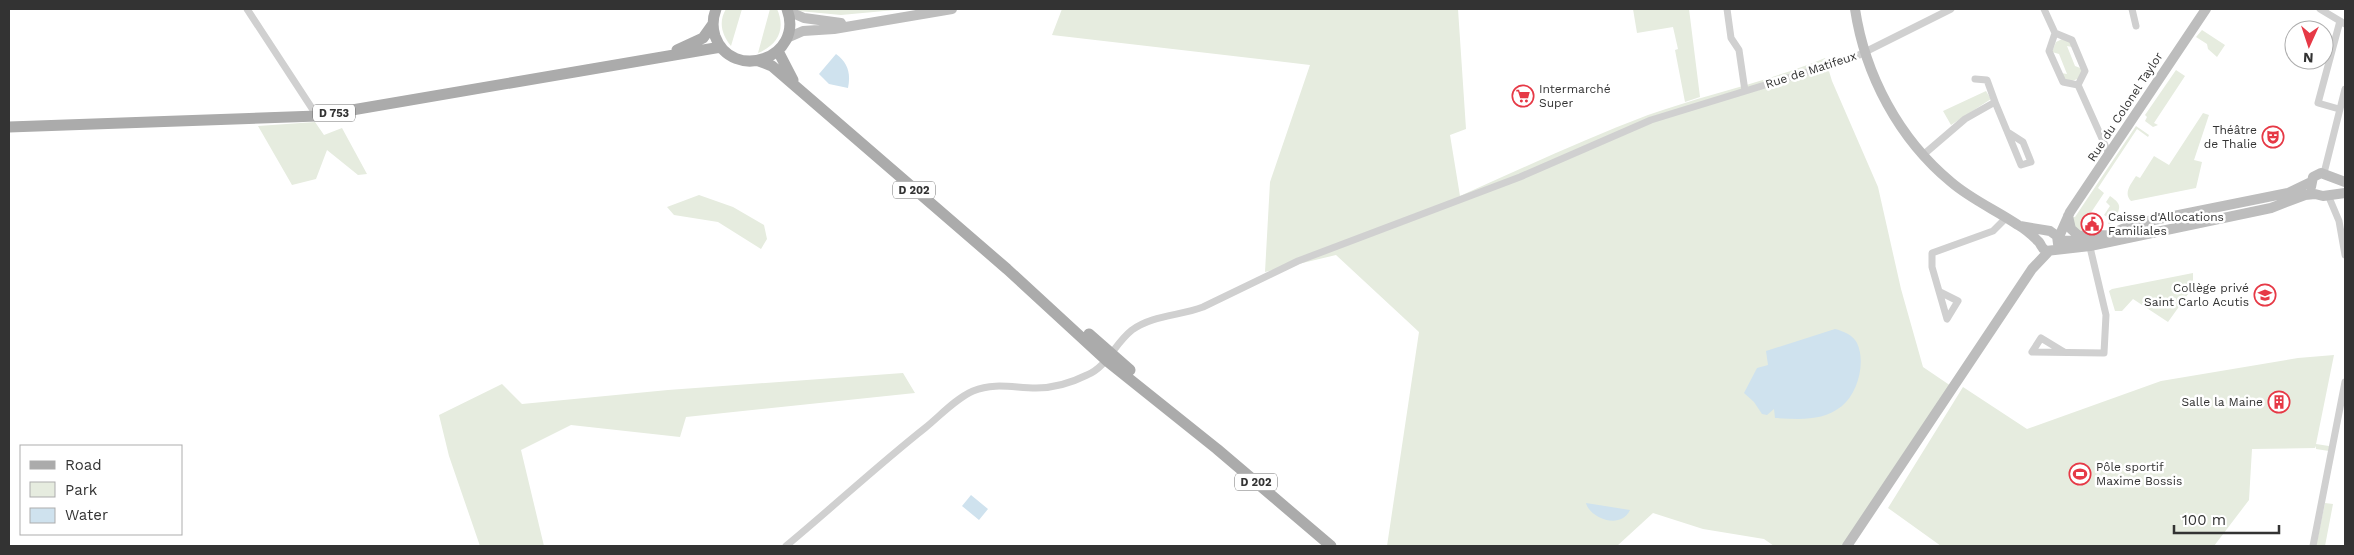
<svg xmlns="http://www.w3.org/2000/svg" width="2354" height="555" font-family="'Work Sans',sans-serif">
<rect width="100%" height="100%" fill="#fff"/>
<!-- green -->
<path fill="#e6ecdf" d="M 726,9 L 742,9 L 731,46 C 722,35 718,22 726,9 Z
M 770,9 L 777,9 C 786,29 778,45 758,53 Z
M 798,9 L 906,9 L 841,15 L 799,11 Z
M 1062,9 L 1458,9 L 1466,129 L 1450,135 L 1460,196 C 1523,168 1584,139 1648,115 C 1707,94 1767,82 1825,58 L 1832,81 L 1878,187 L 1901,289 L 1923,367 L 1951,386 L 1843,546 L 1774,546 L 1764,539 L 1703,529 L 1653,513 L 1617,546 L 1387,546 L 1419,332 L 1336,255 L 1265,272 L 1270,182 L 1310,65 L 1052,35 Z
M 1633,9 L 1689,9 L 1700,97 L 1685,102 L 1675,50 L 1678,49 L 1673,27 L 1637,33 Z
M 2202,30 L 2225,45 L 2217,57 L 2208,49 L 2207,44 L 2196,37 Z
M 2062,39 L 2070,42 L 2072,47 L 2067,46 L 2075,66 L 2083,69 L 2080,78 L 2072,81 L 2064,79 L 2061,73 L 2067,74 L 2059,54 L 2052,52 L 2056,42 Z
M 2176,70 L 2185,76 L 2154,123 L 2158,125 L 2153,127 L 2145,121 L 2147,117 L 2145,115 Z
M 1986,91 L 1991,99 L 1951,125 L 1943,111 Z
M 2203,113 L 2209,115 L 2194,160 L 2202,162 L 2196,188 L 2131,201 C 2123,193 2131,184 2136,176 L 2140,178 L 2154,156 L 2169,165 Z
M 315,122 L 324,135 L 342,128 L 367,174 L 358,175 L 327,150 L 316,179 L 292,185 L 258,126 Z
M 2136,126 L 2149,135 L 2148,137 L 2137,129 L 2098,188 L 2104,193 L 2082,226 L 2092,232 L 2097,226 L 2099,233 L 2084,234 L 2073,226 L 2073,217 L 2075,217 Z
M 699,195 L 733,207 L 764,225 L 767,239 L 761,249 L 718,222 L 674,215 L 667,207 Z
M 2110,196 C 2126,207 2116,208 2117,222 L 2108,224 L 2110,219 L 2104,215 L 2110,206 L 2106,202 Z
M 2193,273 L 2193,287 L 2168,322 L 2133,299 L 2122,311 L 2115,311 L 2109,291 L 2112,289 Z
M 2334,355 L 2316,444 L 2329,446 L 2329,451 L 2316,449 L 2316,446 L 2315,448 L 2252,449 L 2249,500 L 2214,546 L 1941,546 L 1888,508 L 1963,387 L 2027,429 L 2161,381 L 2298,358 Z
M 903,373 L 915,393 L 686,417 L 680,437 L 571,425 L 521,450 L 544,546 L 480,546 L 449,456 L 439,415 L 502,384 L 522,404 L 668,390 Z
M 2325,503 L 2333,504 L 2325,546 L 2316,546 Z"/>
<!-- water -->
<path fill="#cfe2ee" d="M 836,54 C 848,63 851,73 848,88 L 829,84 L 819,74 Z
M 1835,329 C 1843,331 1853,335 1857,343 C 1866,362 1858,393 1842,406 C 1822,422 1799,419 1775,418 L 1774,409 L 1767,415 L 1762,414 L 1754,402 L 1744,393 L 1757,368 L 1768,365 L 1766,351 Z
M 971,495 L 988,509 L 979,520 L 962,506 Z
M 1586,503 L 1630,510 C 1620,531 1589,517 1586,503 Z"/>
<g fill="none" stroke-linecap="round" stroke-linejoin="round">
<!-- minor -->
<path stroke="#d0d0d0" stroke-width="7" d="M 247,9 L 317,116
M 1727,9 L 1731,38 L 1739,50 L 1745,91
M 2044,9 L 2055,33 L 2049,51 L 2063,82 L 2078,85
M 2132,9 L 2136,26
M 2320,9 L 2345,24
M 2055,33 L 2072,40 L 2085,71 L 2078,85 L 2109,154
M 1975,79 L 1987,80 L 1995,102
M 2339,109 L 2318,103 L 2340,21
M 1923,155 L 1965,119 L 1995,102 L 2021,165 L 2031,162 L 2023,142 L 2009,133
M 2324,173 L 2345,89
M 2328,195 L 2339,221 L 2345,255
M 1940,292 L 1958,301 L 1947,319 L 1932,267 L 1932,253 L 1993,231 L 2006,218
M 2064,352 L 2041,338 L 2032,352 L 2104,353 L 2106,315 L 2089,243
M 786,546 C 833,507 877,466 925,428 C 940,416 955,399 973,391 C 995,382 1014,388 1036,388 C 1055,388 1071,383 1087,375 C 1108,366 1114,344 1132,330 C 1153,315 1179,316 1203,307 L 1298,261 L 1520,177 L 1651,120 L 1853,58 L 1951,9
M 2313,546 L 2345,382"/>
<!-- secondary -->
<path stroke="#bdbdbd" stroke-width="10" d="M 1855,9 C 1865,75 1899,139 1951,182 C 1972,200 1996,210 2018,225 C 2025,229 2034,237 2039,242 C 2042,246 2041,248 2046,251 L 2090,246 L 2271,208 L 2305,195 L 2315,194 L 2323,196 L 2345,193
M 788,11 L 804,18 L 841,23
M 787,38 L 803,31 L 834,29 L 952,9
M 2311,187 L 2313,177 L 2321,173 L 2345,182
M 2068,216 L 2071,229 L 2079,236 L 2108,235
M 2020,226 L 2050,231 L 2057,236 L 2058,244
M 2101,238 L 2134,224 L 2288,193 L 2311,182
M 2058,239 L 2070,212 L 2206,9
M 2059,241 L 2087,240
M 1847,546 L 2032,269 L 2049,251"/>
<!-- primary -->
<path stroke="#ababab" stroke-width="11" d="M 716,9 C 713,17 712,27 715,36 C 732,83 805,58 787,9
M 677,50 L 703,38 L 713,24
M 778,51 L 793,80
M 759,61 L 772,66 L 1007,269 L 1107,361 L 1217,449 L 1331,546
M 9,127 L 317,116 L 721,47
M 1089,334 L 1130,370"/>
</g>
<!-- icons -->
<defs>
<g id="supermarket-ring" transform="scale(1.125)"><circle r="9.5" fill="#fff" stroke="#e63946" stroke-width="1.5"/><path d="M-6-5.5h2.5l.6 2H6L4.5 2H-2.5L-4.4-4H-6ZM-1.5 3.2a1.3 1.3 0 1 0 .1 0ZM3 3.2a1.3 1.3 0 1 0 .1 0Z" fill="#e63946"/></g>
<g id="theatre-ring" transform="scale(1.125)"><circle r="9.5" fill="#fff" stroke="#e63946" stroke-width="1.5"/><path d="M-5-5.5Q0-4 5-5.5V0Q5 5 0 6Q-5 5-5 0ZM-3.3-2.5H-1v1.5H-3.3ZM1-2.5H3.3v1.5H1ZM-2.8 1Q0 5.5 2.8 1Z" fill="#e63946"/></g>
<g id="civic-ring" transform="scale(1.125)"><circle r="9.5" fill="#fff" stroke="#e63946" stroke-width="1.5"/><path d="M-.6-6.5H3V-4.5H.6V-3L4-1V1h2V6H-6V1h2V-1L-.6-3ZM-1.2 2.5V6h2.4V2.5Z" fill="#e63946"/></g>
<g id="school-ring" transform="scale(1.125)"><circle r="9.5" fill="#fff" stroke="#e63946" stroke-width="1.5"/><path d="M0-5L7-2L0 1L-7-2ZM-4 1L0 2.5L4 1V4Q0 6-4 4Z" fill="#e63946"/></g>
<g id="building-ring" transform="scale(1.125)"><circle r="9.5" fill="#fff" stroke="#e63946" stroke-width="1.5"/><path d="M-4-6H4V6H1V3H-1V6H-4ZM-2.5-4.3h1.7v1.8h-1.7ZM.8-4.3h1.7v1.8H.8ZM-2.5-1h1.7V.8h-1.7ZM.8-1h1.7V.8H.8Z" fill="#e63946"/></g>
<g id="stadium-ring" transform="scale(1.125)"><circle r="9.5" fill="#fff" stroke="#e63946" stroke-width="1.5"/><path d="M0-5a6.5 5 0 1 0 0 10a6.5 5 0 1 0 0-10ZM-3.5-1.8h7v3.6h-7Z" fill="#e63946"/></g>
</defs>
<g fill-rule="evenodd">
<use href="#supermarket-ring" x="1523" y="96"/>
<use href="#theatre-ring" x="2273" y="137"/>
<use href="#civic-ring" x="2092" y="224"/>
<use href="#school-ring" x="2265" y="295"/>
<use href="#building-ring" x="2279" y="402"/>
<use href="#stadium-ring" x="2080" y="474"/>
</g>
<g text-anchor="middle" stroke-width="5" stroke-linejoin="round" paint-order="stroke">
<!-- shield labels -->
<g fill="#fff" stroke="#707070" stroke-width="1">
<rect x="313" y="104.5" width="42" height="17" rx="4"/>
<rect x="893" y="181.5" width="42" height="17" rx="4"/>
<rect x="1235" y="473.5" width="42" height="17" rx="4"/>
</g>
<g font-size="11" font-weight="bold" fill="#333">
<text x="334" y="117">D 753</text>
<text x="914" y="194">D 202</text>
<text x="1256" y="486">D 202</text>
</g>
<!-- street labels -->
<g font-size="12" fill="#333" stroke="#fff">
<text transform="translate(1811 70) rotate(-18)" y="4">Rue de Matifeux</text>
<text transform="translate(2125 107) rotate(-57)" y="4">Rue du Colonel Taylor</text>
</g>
<!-- poi labels -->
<g font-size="12" fill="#333" stroke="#fff" text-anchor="start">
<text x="1539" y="93">Intermarché<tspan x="1539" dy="14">Super</tspan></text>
<text x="2257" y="134" text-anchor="end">Théâtre<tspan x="2257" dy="14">de Thalie</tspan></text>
<text x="2108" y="221">Caisse d'Allocations<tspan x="2108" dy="14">Familiales</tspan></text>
<text x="2249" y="292" text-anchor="end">Collège privé<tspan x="2249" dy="14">Saint Carlo Acutis</tspan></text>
<text x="2263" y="406" text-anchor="end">Salle la Maine</text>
<text x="2096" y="471">Pôle sportif<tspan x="2096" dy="14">Maxime Bossis</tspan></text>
</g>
</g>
<!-- border -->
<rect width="2354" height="555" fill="none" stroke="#333333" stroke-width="20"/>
<!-- legend -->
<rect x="20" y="445" width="162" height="90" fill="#ffffff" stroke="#adadad"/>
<rect x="30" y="461" width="25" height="8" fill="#ababab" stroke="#adadad"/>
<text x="65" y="470" font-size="15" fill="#333333">Road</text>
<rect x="30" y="482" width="25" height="15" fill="#e6ecdf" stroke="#adadad"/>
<text x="65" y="495" font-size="15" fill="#333333">Park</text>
<rect x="30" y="508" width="25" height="15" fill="#cfe2ee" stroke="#adadad"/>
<text x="65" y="520" font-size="15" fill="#333333">Water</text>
<!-- north arrow -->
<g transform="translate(2309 45) rotate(183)"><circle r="24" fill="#ffffff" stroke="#adadad"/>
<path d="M0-4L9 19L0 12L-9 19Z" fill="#e63946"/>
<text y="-8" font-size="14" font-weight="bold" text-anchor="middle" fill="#333333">N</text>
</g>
<!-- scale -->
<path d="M2174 525v8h105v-8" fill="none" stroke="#333333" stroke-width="2.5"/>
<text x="2182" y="525" font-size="15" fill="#333333" stroke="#ffffff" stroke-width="4" paint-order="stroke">100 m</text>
</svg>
